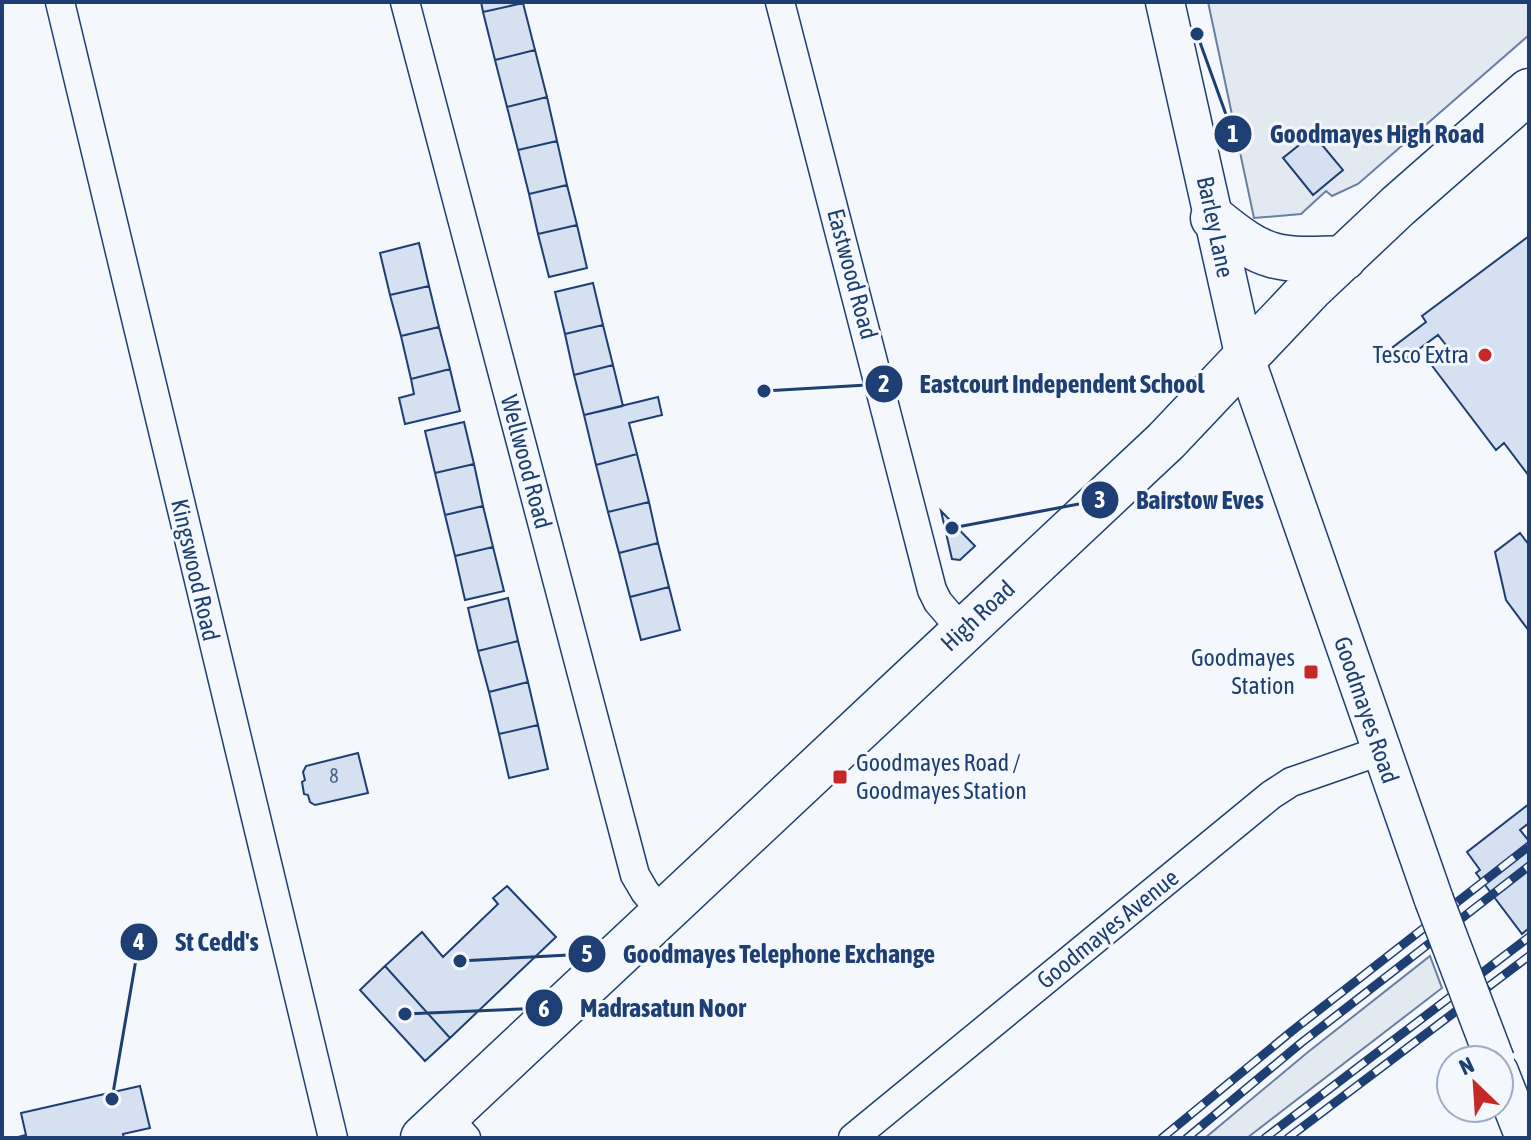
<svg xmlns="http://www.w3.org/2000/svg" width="1531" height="1140" font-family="'Asap Condensed',sans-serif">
<rect width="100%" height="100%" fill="#f4f7fb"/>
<!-- green -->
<path fill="#e3e9f0" stroke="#687fa3" stroke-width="2" d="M 1208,2 L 1529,2 L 1529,35 L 1358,184 L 1332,196 L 1326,191 L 1301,214 L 1254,218 Z
M 1430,956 L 1442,988 L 1247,1138 L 1205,1138 L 1308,1052 Z"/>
<!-- building -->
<path fill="#d5e0f0" stroke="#1d3f73" stroke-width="2" d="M 481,2 L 523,2 L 523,3 L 483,12 Z
M 523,3 L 535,50 L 495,60 L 483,12 Z
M 535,50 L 547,97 L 507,107 L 495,60 Z
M 547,97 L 557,141 L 518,150 L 507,107 Z
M 1313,134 L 1343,170 L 1313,195 L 1283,158 Z
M 557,141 L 567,185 L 529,194 L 518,150 Z
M 567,185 L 577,225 L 538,234 L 529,194 Z
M 577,225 L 587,268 L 549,277 L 538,234 Z
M 1529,236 L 1529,476 L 1504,443 L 1496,450 L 1430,363 L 1449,349 L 1438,335 L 1403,361 L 1393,347 L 1426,322 L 1422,316 Z
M 419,243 L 429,286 L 390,295 L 380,253 Z
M 593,283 L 603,325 L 565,334 L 555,292 Z
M 429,286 L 439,327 L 401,336 L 390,295 Z
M 603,325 L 613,365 L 574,375 L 565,334 Z
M 439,327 L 450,369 L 411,379 L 401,336 Z
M 613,365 L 623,406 L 584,415 L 574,375 Z
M 450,369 L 460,411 L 405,424 L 399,398 L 414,394 L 411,379 Z
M 658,397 L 662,415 L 629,423 L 637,454 L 596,465 L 584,415 Z
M 464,422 L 474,464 L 435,473 L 425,431 Z
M 637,454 L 649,502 L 608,512 L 596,465 Z
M 474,464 L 483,506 L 445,515 L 435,473 Z
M 649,502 L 658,543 L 619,553 L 608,512 Z
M 483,506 L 493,547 L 455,556 L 445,515 Z
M 941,511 L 975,546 L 960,560 L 952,559 Z
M 1520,533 L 1529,545 L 1529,631 L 1506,600 L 1495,552 Z
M 658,543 L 669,587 L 630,597 L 619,553 Z
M 493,547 L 504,591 L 465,600 L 455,556 Z
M 669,587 L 680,630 L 641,640 L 630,597 Z
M 508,598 L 518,641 L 478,651 L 468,608 Z
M 518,641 L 528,682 L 489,692 L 478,651 Z
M 528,682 L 538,725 L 499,734 L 489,692 Z
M 538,725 L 548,769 L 509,778 L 499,734 Z
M 358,753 L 368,793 L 315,805 L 310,802 L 308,795 L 304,794 L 302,782 L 305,780 L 303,772 L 306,766 Z
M 1529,804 L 1529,823 L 1520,830 L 1529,841 L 1529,928 L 1522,934 L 1476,873 L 1480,870 L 1467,852 Z
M 507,886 L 556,937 L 450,1038 L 385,966 L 422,932 L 443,957 L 498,904 L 493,898 Z
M 385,966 L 450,1038 L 425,1061 L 360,990 Z
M 140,1086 L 150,1128 L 123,1134 L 124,1138 L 14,1138 L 26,1135 L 21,1113 Z"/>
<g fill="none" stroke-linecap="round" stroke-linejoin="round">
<!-- street casing -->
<g stroke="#1d3f73" stroke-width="31">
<path id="street" d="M 60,2 L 333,1138
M 405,2 L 635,875 L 645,892 L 663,913
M 780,2 L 932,590 L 938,602 L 963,631
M 446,1116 L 466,1138
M 853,1138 L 1271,795 L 1291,782 L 1380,751"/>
</g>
<!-- secondary casing -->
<g stroke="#1d3f73" stroke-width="41">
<path id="secondary" d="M 1165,2 L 1245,358 L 1434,900
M 1499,1072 L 1525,1138"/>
</g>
<!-- primary casing -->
<g stroke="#1d3f73" stroke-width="47">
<path id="primary" d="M 1213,218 C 1265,261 1277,261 1344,258
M 423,1138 L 1166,441 L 1310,289 L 1398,206 L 1529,91"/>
</g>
<!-- street -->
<use href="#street" stroke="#f4f7fb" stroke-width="28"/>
<!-- secondary -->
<use href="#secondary" stroke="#f4f7fb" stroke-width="38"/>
<!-- primary -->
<use href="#primary" stroke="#f4f7fb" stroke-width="44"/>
<!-- rail casing -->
<g stroke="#1d3f73" stroke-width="9">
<path id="rail" d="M 1162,1138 L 1292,1031 L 1529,846
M 1187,1138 L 1301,1043 L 1529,866
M 1265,1138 L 1529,937
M 1288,1138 L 1529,956"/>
</g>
<!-- rail -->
<use href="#rail" stroke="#f4f7fb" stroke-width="6" stroke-dasharray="18" stroke-linecap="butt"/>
<!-- secondary-bridge casing -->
<g stroke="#1d3f73" stroke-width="41" stroke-linecap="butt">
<path id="secondary-bridge" d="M 1434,900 L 1495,1060"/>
</g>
<!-- secondary-bridge -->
<use href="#secondary-bridge" stroke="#f4f7fb" stroke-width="38"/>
</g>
<!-- markers -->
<g fill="#c62828" stroke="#f4f7fb" stroke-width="3">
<circle cx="1485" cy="355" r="8"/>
<rect x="1303" y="664" width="16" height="16" rx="4"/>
<rect x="832" y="769" width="16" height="16" rx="4"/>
</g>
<g text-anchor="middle" stroke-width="6" stroke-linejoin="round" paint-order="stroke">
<!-- number labels -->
<g font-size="20" fill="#4b6792">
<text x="334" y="783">8</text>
</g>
<!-- street labels -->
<g font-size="24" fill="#1d3f73" stroke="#f4f7fb">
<text transform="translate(1215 227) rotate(78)" y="8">Barley Lane</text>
<text transform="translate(852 274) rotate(75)" y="8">Eastwood Road</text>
<text transform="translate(526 462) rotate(75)" y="8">Wellwood Road</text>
<text transform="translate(195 570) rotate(77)" y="8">Kingswood Road</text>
<text transform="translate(978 616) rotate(-43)" y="8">High Road</text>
<text transform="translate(1366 710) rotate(71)" y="8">Goodmayes Road</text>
<text transform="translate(1108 929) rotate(-39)" y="8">Goodmayes Avenue</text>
</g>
<!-- poi labels -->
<g font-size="24" fill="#1d3f73" stroke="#f4f7fb" text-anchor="end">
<text x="1469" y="363">Tesco Extra</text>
<text x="1295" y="666">Goodmayes<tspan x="1295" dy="28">Station</tspan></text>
<text x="856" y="771" text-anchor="start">Goodmayes Road /<tspan x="856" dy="28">Goodmayes Station</tspan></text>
</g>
</g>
<!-- callouts -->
<path fill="none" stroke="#1d3f73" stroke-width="3" d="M1197 34L1233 134M764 391L884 384M952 528L1100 500M112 1099L139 942M460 961L587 954M405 1014L544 1008"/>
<g fill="#1d3f73" stroke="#f4f7fb" stroke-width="3">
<circle cx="1197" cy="34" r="8"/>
<circle cx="764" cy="391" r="8"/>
<circle cx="952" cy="528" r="8"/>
<circle cx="112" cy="1099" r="8"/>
<circle cx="460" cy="961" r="8"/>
<circle cx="405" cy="1014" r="8"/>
<circle cx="1233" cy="134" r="20"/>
<circle cx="884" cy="384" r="20"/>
<circle cx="1100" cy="500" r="20"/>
<circle cx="139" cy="942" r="20"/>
<circle cx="587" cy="954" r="20"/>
<circle cx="544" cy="1008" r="20"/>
</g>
<g font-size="24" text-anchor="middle" font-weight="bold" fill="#fff">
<text x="1233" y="142">1</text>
<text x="884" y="392">2</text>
<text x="1100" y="508">3</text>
<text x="139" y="950">4</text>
<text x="587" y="962">5</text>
<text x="544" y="1017">6</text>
</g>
<g font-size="26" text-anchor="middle" font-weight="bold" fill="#1d3f73" stroke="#f4f7fb" stroke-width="6" stroke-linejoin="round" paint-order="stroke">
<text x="1377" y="143">Goodmayes High Road</text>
<text x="1062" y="393">Eastcourt Independent School</text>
<text x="1200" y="509">Bairstow Eves</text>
<text x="217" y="951">St Cedd's</text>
<text x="779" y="963">Goodmayes Telephone Exchange</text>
<text x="663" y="1017">Madrasatun Noor</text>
</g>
<!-- border -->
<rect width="1531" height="1140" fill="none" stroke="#1d3f73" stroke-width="8"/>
<!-- north arrow -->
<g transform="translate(1475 1084) rotate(335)"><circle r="38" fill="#f4f7fb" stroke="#9eadc5" stroke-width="2"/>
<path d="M0-6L14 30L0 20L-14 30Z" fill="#c62828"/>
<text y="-12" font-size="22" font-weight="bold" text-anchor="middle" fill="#1d3f73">N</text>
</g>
</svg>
